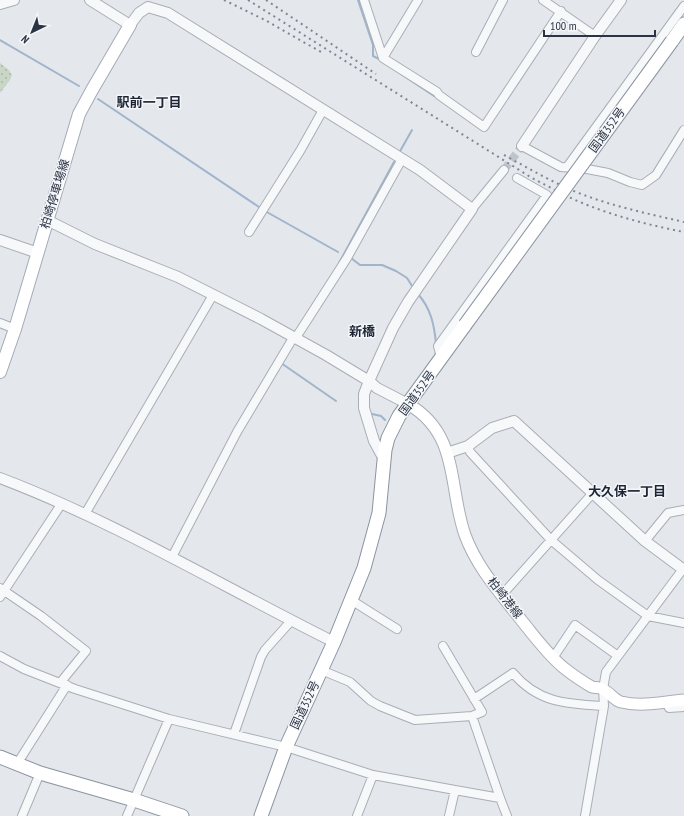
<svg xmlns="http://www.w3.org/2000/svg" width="684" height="816" font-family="'PT Sans Narrow','Noto Sans JP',sans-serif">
<defs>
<pattern id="grass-dots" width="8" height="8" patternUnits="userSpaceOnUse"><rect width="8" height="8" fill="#c9d5c5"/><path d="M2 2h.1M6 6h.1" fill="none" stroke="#adb7aa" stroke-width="1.8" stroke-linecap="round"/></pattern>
</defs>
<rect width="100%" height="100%" fill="#e4e7ec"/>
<!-- grass -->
<path fill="url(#grass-dots)" d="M 0,63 L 9,70 L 12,75 L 10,80 L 0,93 Z"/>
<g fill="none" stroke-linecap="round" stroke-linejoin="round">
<!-- stream -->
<path stroke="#a0b4cb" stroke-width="2" d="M 358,0 L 373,45 L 373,56 L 381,60
M 0,40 L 79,86
M 401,74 L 434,96
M 98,99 L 262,209
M 399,153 L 412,130
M 265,211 L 338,252
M 351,258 L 360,265 L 382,265 L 396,271 L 407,278 L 414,289
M 339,263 L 394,162
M 418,294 C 431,309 434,324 436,343
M 281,363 L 336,401
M 372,414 L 381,416 L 385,420"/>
<!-- minor-tunnel -->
<path stroke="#bfc3ca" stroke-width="8" stroke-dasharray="8 4" stroke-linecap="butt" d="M 504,170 L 522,146"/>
<!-- minor casing -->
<g stroke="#a9aeb6" stroke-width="10">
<path id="minor" d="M 364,0 L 383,58
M 418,0 L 383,58 L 437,92 L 439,95 L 484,127 L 561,11
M 543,0 L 595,36
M 476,52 L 503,0
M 522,146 L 561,167 L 587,169 L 608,173 L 630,182 L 642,185 L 656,175 L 684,130
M 567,167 L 684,6
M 472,209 L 504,170
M 249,232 L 300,151 L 323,110
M 0,323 L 15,329
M 295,339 L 347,258 L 402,159
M 441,358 L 438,346 L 547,195 L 517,178
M 468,446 L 470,452 L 551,540 L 598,580 L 648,616 L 684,623
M 85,514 L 213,295
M 645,541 L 668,513 L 684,510
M 172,557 L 237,432 L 293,338
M 0,588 L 41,616 L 86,651 L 60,683
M 502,595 L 592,494
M 0,597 L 62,503
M 351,600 L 397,629
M 443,646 L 482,712 L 472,716
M 0,656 L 24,669 L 75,689 L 169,719 L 286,747 L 373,775 L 455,790 L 449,816
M 553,658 L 575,625 L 618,656
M 321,670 L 350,682 L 371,701 L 380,706 L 415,720 L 472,716 L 500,798 L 507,816
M 474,699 L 513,673 C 538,703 567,704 604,706
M 667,702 L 669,708 L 684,707
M 234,734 L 261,657 L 265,650 L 291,621
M 17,764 L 67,685
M 455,790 L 500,798
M 22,816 L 40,773
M 127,816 L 169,719
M 357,816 L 373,775
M 585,816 L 604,706 L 603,689 L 606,672 L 683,569"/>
</g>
<!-- tertiary casing -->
<g stroke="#a9aeb6" stroke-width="12">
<path id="tertiary" d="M 90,0 L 130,25 L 139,13 L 148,7 L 168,13 L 420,170 L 472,209 L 408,302 L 393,328 L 369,381 L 364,394 L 364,408 L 374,441 L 381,454 L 384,456
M 0,4 L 14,0
M 522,146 L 595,36 L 621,0
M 47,220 L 95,244 L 178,277 L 261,319 L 326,355 L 369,381 L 377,388 L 408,404
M 0,240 L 38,253
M 447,453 L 468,446 L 492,428 L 514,421 L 645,541 L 684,570
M 0,478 C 116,522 223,587 334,642"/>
</g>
<!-- secondary casing -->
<g stroke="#a9aeb6" stroke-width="13">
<path id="secondary" d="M 408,404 C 460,434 448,487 465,535 C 477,568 501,594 522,621 C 535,637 548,655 564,668 C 573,675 583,682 592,687 C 596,688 601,687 604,690 C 610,693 614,700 621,702 C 641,707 664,702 684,700"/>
</g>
<!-- primary casing -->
<g stroke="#a3abb7" stroke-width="14">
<path id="primary" d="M 0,372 L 15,329 L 79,114 L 92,90 L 130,25"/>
</g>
<!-- trunk casing -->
<g stroke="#8b94a2" stroke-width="15">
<path id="trunk" d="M 672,41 L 684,24
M 0,757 L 40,773 L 134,800 L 182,816
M 261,816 L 286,747 L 334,642 L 364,568 L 379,513 L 385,450 L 388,438 L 399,416 L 465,325"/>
</g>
<!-- minor -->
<use href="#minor" stroke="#f7f8fa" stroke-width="8"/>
<!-- tertiary -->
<use href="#tertiary" stroke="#f7f8fa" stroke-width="10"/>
<!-- secondary -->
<use href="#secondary" stroke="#fff" stroke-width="11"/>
<!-- primary -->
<use href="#primary" stroke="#fff" stroke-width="12"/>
<!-- trunk -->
<use href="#trunk" stroke="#fff" stroke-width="13"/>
<!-- rail -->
<path stroke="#7d8695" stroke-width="2" stroke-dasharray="2 4" stroke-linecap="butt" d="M 224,0 L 265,20 L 321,52
M 248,0 L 532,178 C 548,186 563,195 580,202 C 613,216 649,225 684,232
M 266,0 L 376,74
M 504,155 C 526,167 547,179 569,189 C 606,205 645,213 684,222"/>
<!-- trunk-bridge casing -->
<g stroke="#8b94a2" stroke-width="15" stroke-linecap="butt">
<path id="trunk-bridge" d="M 465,325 L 672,41"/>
</g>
<!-- trunk-bridge -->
<use href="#trunk-bridge" stroke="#fff" stroke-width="13"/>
</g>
<g text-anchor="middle" stroke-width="3" stroke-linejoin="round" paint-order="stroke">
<!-- street labels -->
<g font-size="12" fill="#2b3444" stroke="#f4f6f9">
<text transform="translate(607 130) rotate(-54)" y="4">国道352号</text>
<text transform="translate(55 194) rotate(-73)" y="4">柏崎停車場線</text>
<text transform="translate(417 393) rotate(-54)" y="4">国道352号</text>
<text transform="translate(505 598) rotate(52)" y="4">柏崎港線</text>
<text transform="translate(305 705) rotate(-65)" y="4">国道352号</text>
</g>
<!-- neighbourhood labels -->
<g font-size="13" font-weight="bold" fill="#1d2535" stroke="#f4f6f9">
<text x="149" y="107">駅前一丁目</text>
<text x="362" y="336">新橋</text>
<text x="627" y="496">大久保一丁目</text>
</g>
</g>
<!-- north arrow -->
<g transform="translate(32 32) rotate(223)" stroke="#f4f6f9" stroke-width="3" paint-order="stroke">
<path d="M0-3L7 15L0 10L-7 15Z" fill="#2b3444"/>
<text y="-6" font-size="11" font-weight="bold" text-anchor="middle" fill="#2b3444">N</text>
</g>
<!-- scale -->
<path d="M544 30v6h111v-6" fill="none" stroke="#2b3444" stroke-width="2"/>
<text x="550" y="30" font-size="12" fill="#2b3444" stroke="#f4f6f9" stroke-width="3" paint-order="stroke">100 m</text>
</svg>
